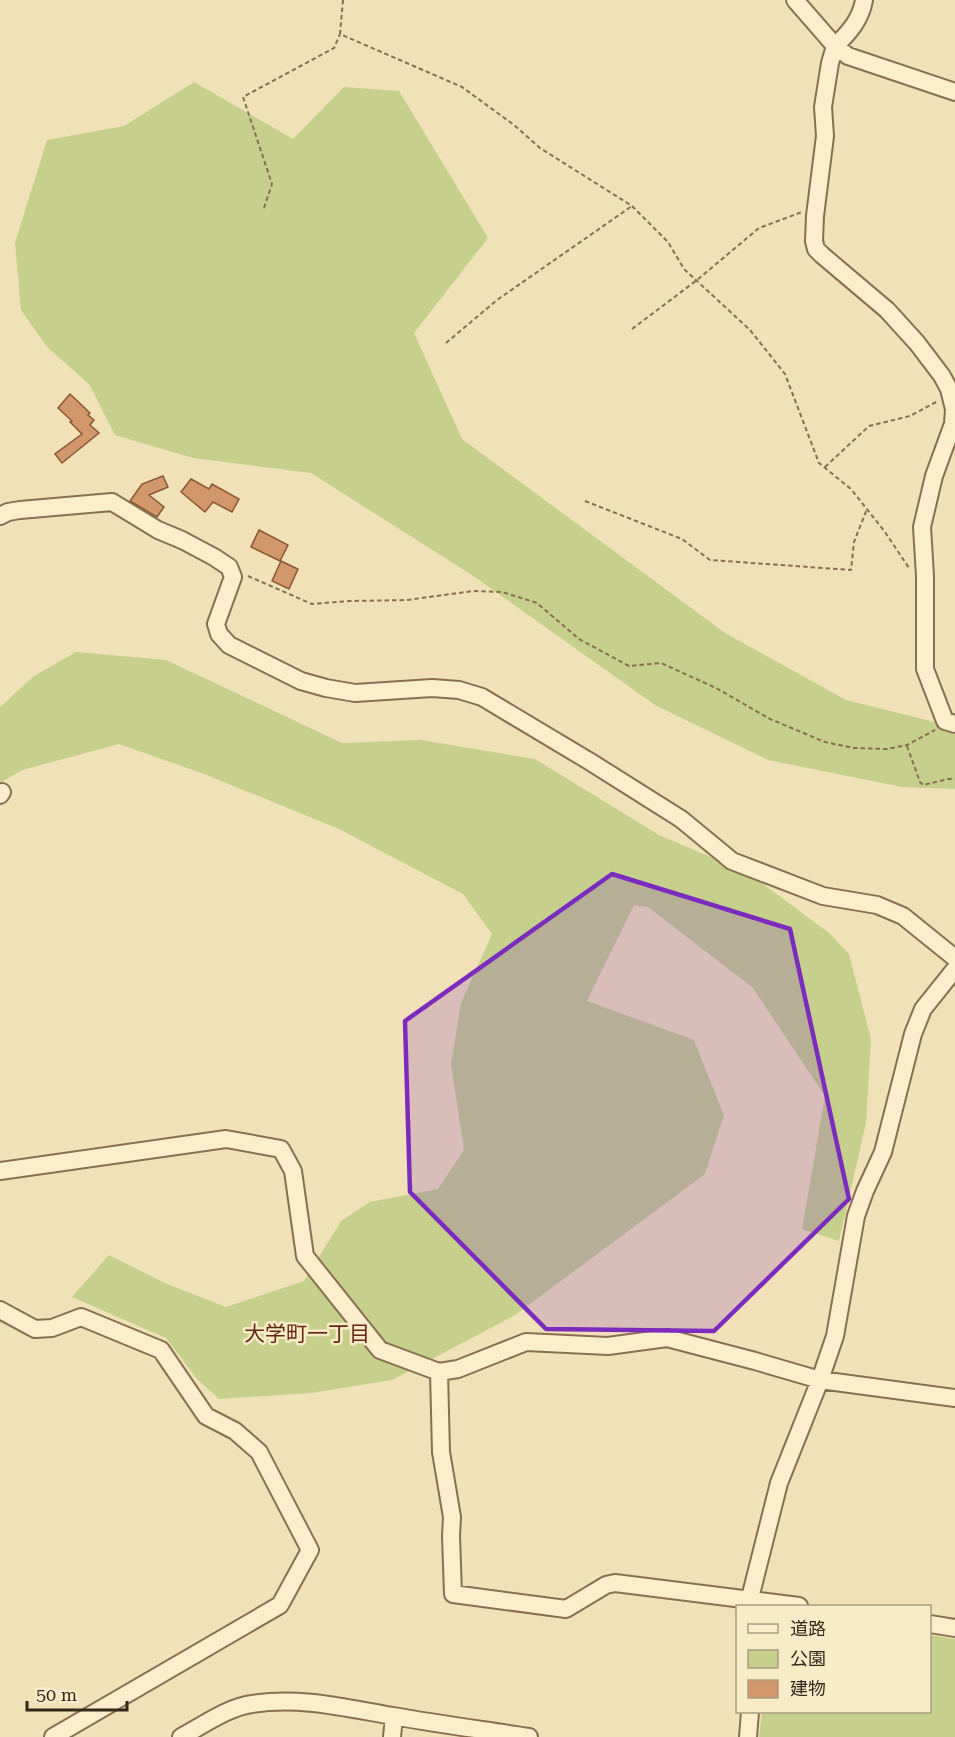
<svg xmlns="http://www.w3.org/2000/svg" width="955" height="1737" font-family="'Roboto Serif','Noto Sans JP',serif">
<rect width="100%" height="100%" fill="#f1e1b8"/>
<!-- green -->
<path fill="#c6cf8c" d="M 194,82 L 293,139 L 344,87 L 399,91 L 488,238 L 414,333 L 462,439 L 725,633 L 846,700 L 955,727 L 955,789 L 902,787 L 768,760 L 655,705 L 475,577 L 311,473 L 193,458 L 115,435 L 89,384 L 48,348 L 21,310 L 15,243 L 47,140 L 124,126 Z
M 76,652 L 166,660 L 342,743 L 421,740 L 535,759 L 659,835 L 748,873 L 829,933 L 849,954 L 871,1039 L 866,1123 L 839,1241 L 802,1229 L 825,1096 L 753,988 L 648,907 L 634,905 L 587,1001 L 694,1040 L 724,1115 L 705,1174 L 515,1315 L 392,1380 L 311,1393 L 219,1399 L 197,1379 L 166,1338 L 72,1297 L 109,1255 L 167,1284 L 226,1307 L 304,1281 L 341,1221 L 370,1202 L 438,1189 L 464,1150 L 451,1064 L 461,1003 L 492,934 L 463,894 L 339,829 L 204,774 L 119,744 L 22,770 L 0,783 L 0,707 L 34,676 Z
M 930,1635 L 955,1639 L 955,1737 L 759,1737 L 762,1712 L 930,1712 Z"/>
<!-- building -->
<path fill="#d2976b" stroke="#895836" stroke-width="1.5" d="M 70,394 L 90,413 L 88,415 L 94,420 L 90,425 L 99,433 L 62,463 L 55,454 L 82,434 L 70,422 L 72,421 L 58,408 Z
M 163,476 L 168,487 L 149,495 L 164,507 L 157,517 L 130,501 L 142,484 Z
M 191,479 L 209,489 L 212,484 L 239,499 L 232,512 L 213,502 L 205,512 L 181,492 Z
M 259,530 L 288,545 L 280,561 L 251,547 Z
M 281,561 L 298,569 L 289,589 L 272,581 Z"/>
<g fill="none" stroke-linecap="round" stroke-linejoin="round">
<!-- minor casing -->
<g stroke="#886f52" stroke-width="20">
<path id="minor" d="M 795,0 L 835,46 C 849,33 861,19 864,0
M 955,92 L 848,56 L 835,46 L 830,63 L 823,107 L 825,136 L 815,216 L 814,241 L 816,249 L 822,255 L 887,310 L 917,343 L 942,376 L 949,389 L 954,409 L 953,424 L 934,476 L 922,527 L 925,576 L 925,669 L 945,721 L 955,724
M 0,516 L 8,512 L 20,510 L 112,502 L 158,530 L 182,540 L 214,557 L 229,567 L 233,577 L 216,624 L 219,634 L 229,645 L 301,681 L 326,688 L 355,693 L 432,688 L 459,690 L 482,697 L 589,761 L 681,819 L 732,861 L 823,896 L 877,905 L 903,916 L 955,958
M 0,795 L 2,792
M 0,1171 L 226,1139 L 281,1149 L 293,1171 L 305,1256 L 380,1350 L 439,1372
M 0,1310 L 35,1329 L 52,1328 L 81,1317 L 161,1350 L 206,1416 L 235,1431 L 259,1452 L 310,1550 L 280,1605 L 53,1737
M 748,1606 L 779,1483 L 820,1380 L 835,1336 L 856,1216 L 865,1191 L 883,1152 L 913,1034 L 923,1009 L 955,969
M 799,1606 L 615,1583 L 606,1585 L 566,1609 L 453,1594 L 451,1536 L 452,1517 L 441,1452 L 439,1372 L 458,1369 L 526,1342 L 608,1346 L 667,1338 L 755,1361 L 820,1380 L 955,1398
M 930,1624 L 955,1628
M 181,1737 C 202,1726 228,1707 252,1704 C 299,1696 346,1708 393,1716 C 438,1724 484,1730 529,1737
M 392,1737 L 394,1717
M 748,1737 L 750,1712"/>
</g>
<!-- path -->
<path stroke="#886f52" stroke-width="2" stroke-dasharray="4.5 3" stroke-linecap="butt" d="M 343,0 L 340,34 L 462,87 L 514,125 L 540,148 L 632,206 L 668,242 L 684,269 L 750,330 L 785,374 L 819,463 L 851,489 L 885,532 L 909,568
M 264,208 L 272,184 L 243,97 L 334,48 L 340,34
M 632,329 L 697,280 L 759,228 L 802,212
M 446,343 L 497,300 L 632,206
M 825,467 L 869,426 L 910,416 L 938,401
M 585,501 L 682,539 L 710,560 L 851,570 L 854,542 L 867,509
M 248,576 L 312,604 L 349,601 L 407,600 L 473,591 L 502,592 L 537,603 L 579,639 L 629,666 L 661,663 L 716,688 L 770,719 L 825,742 L 854,748 L 887,749 L 907,745 L 935,730
M 907,746 L 920,782 L 923,785 L 948,779 L 955,779"/>
<!-- minor -->
<use href="#minor" stroke="#fceecc" stroke-width="16"/>
</g>
<!-- marked area -->
<path fill="#7b2cbf" fill-opacity="0.2" stroke="#7b2cbf" stroke-width="4.5" stroke-linejoin="round" d="M 612,874 L 790,929 L 849,1199 L 714,1331 L 546,1329 L 410,1192 L 405,1021 Z"/>
<g text-anchor="middle" stroke-width="5" stroke-linejoin="round" paint-order="stroke">
<!-- neighbourhood labels -->
<g font-size="21" fill="#652715" stroke="#f8ebc8">
<text x="307" y="1341">大学町一丁目</text>
</g>
</g>
<!-- legend -->
<rect x="736" y="1605" width="195" height="108" fill="#f8ebc8" stroke="#aa9d82" stroke-width="1.5"/>
<rect x="748" y="1624" width="30" height="9" fill="#fceecc" stroke="#aa9d82" stroke-width="1.5"/>
<text x="790" y="1635" font-size="18" fill="#352719">道路</text>
<rect x="748" y="1650" width="30" height="18" fill="#c6cf8c" stroke="#aa9d82" stroke-width="1.5"/>
<text x="790" y="1665" font-size="18" fill="#352719">公園</text>
<rect x="748" y="1680" width="30" height="18" fill="#d2976b" stroke="#aa9d82" stroke-width="1.5"/>
<text x="790" y="1695" font-size="18" fill="#352719">建物</text>
<!-- scale -->
<path d="M27 1701v9h100v-9" fill="none" stroke="#352719" stroke-width="3"/>
<text x="36" y="1701" font-size="18" fill="#352719" stroke="#f8ebc8" stroke-width="4.5" paint-order="stroke">50 m</text>
</svg>
